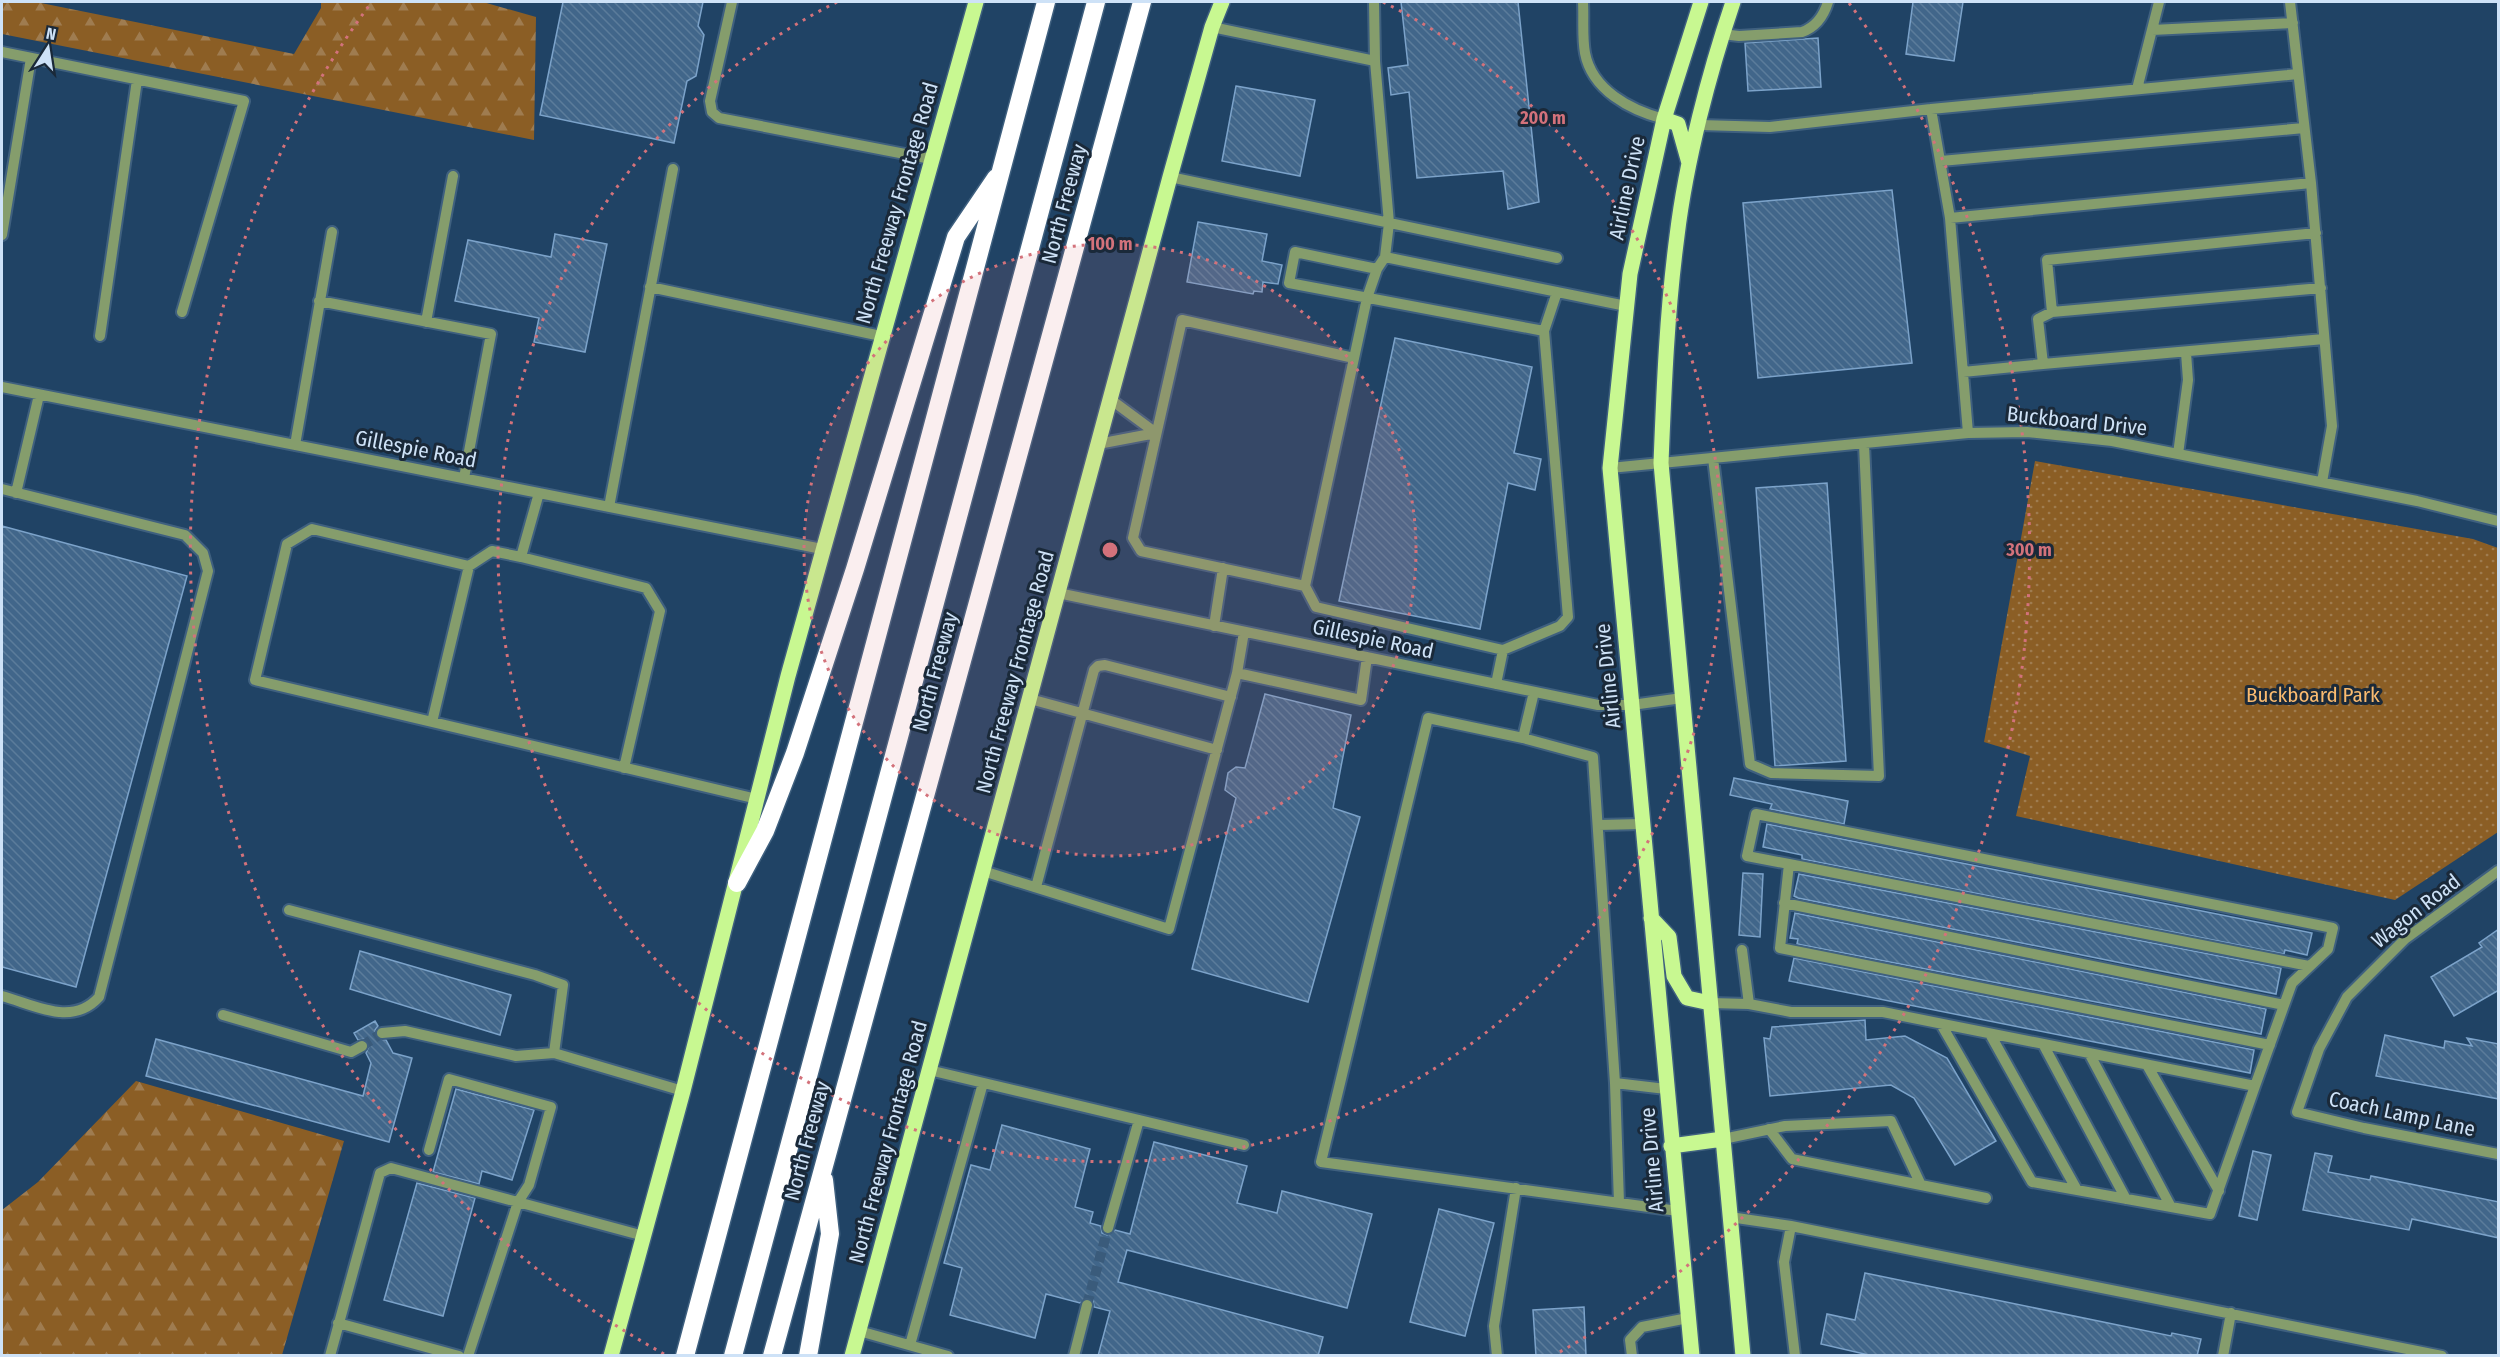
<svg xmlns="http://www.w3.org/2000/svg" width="2500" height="1357" font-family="'Fira Sans Condensed',sans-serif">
<defs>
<pattern id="forest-firs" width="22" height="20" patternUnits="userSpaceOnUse" patternTransform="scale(1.5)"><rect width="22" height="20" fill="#8b5e25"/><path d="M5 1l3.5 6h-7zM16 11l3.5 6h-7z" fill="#9f7c50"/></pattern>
<pattern id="park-dots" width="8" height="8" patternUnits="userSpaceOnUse" patternTransform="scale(1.5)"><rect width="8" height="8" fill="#8b5e25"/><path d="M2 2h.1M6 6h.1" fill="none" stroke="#9f7c50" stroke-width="1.8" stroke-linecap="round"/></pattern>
<pattern id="building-back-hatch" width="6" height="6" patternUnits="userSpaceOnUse" patternTransform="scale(1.5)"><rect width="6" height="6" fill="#41668a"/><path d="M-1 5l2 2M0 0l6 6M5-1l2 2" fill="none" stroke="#5b7c9b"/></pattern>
</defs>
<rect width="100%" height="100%" fill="#204365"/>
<!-- forest -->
<path fill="url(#forest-firs)" d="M 2,2 L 36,2 L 294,54 L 321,8 L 321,2 L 483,2 L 536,17 L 534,140 L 2,34 Z
M 136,1081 L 344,1141 L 282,1355 L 2,1355 L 2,1210 L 38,1182 Z"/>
<!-- park -->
<path fill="url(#park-dots)" d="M 2035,461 L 2473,539 L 2498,548 L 2498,832 L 2395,900 L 2016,816 L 2030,756 L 1984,742 Z"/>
<!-- building -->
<path fill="url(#building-back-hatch)" stroke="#7ca3ca" stroke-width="1.5" d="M 563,2 L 703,2 L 698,26 L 704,35 L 696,76 L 687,81 L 674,143 L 540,115 Z
M 1401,2 L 1518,2 L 1539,202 L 1508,209 L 1503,171 L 1417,178 L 1409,92 L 1391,95 L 1388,68 L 1408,65 Z
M 1913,2 L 1963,2 L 1954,61 L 1906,54 Z
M 1818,38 L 1821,87 L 1748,91 L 1745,43 Z
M 1236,86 L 1315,100 L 1300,176 L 1222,161 Z
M 1892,190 L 1912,363 L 1758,378 L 1743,203 Z
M 1198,222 L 1267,234 L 1262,261 L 1282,265 L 1278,284 L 1263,282 L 1262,292 L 1254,291 L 1253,294 L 1187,282 Z
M 555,234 L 607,244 L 585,352 L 534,342 L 539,318 L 455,301 L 468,240 L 551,257 Z
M 1395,338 L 1532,367 L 1514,453 L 1541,459 L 1535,490 L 1508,483 L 1480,629 L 1339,601 Z
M 1827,483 L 1846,761 L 1775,766 L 1756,488 Z
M 2,526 L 187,576 L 76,987 L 2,967 Z
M 1265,694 L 1351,715 L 1333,808 L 1360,817 L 1308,1002 L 1192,969 L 1236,798 L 1225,790 L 1228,773 L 1236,767 L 1245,768 Z
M 1734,778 L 1848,801 L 1844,824 L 1770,809 L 1772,804 L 1730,795 Z
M 1767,824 L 2312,933 L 2307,955 L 2285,950 L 2284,954 L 1802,859 L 1802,855 L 1763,847 Z
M 1743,873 L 1763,874 L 1760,937 L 1739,935 Z
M 1799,874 L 2281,968 L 2276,994 L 1798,898 L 1794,896 Z
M 1795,913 L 2266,1009 L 2261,1034 L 1797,944 L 1798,939 L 1790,938 Z
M 2499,929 L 2499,990 L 2454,1016 L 2431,977 L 2482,947 L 2479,943 Z
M 360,951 L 511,995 L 500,1035 L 350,989 Z
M 1794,958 L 2254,1050 L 2250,1073 L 1789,981 Z
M 1865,1020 L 1866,1040 L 1905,1036 L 1947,1058 L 1996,1141 L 1955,1165 L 1914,1098 L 1891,1085 L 1770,1096 L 1764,1038 L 1770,1039 L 1772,1027 Z
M 375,1021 L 378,1026 L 375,1030 L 376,1038 L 386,1040 L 393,1053 L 412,1058 L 389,1142 L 146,1076 L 156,1039 L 363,1096 L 371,1063 L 366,1053 L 369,1046 L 365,1039 L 358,1040 L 354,1033 Z
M 2385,1035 L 2444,1048 L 2445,1041 L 2472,1046 L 2467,1038 L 2499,1044 L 2499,1099 L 2376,1076 Z
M 456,1089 L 534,1110 L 512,1180 L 482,1171 L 479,1184 L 433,1172 Z
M 1002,1125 L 1090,1149 L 1075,1207 L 1093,1212 L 1090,1223 L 1101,1226 L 1102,1233 L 1107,1235 L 1115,1230 L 1130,1234 L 1154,1142 L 1247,1166 L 1237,1203 L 1277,1213 L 1282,1191 L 1372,1214 L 1347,1308 L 1127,1250 L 1118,1282 L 1323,1337 L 1318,1356 L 1098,1356 L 1110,1311 L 1094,1307 L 1093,1300 L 1088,1298 L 1080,1303 L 1046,1294 L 1035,1338 L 950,1315 L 962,1268 L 944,1263 L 971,1165 L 990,1170 Z
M 2253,1151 L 2271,1155 L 2257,1220 L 2239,1216 Z
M 2315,1153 L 2332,1156 L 2328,1172 L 2370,1180 L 2371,1176 L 2499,1202 L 2499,1238 L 2412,1219 L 2409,1230 L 2303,1210 Z
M 417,1183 L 475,1198 L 443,1316 L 384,1300 Z
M 1439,1209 L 1494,1223 L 1465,1336 L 1410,1322 Z
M 1865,1273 L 2171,1336 L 2172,1333 L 2201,1339 L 2197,1356 L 1873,1356 L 1821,1344 L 1827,1314 L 1855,1320 Z
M 1584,1307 L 1586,1356 L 1536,1356 L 1533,1310 Z"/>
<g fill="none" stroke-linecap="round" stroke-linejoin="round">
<!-- minor-tunnel -->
<path stroke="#3a5b7b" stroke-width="10" stroke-dasharray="10 5" stroke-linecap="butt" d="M 362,1046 L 382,1033
M 1087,1305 L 1108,1228"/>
<!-- minor casing -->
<g stroke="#3f607f" stroke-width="14">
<path id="minor" d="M 732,2 L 710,101 L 712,112 L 719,118 L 931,159
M 1583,2 C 1584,18 1582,37 1585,53 C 1592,90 1630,110 1664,119
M 2290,2 L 2311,183 L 2332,426 L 2322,482
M 1212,27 L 1375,61
M 2152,30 L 2293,23
M 1722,34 L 1739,36 L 1802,32 C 1816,27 1824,15 1828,2
M 2,52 L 244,101 L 182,312
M 2137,89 L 2159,2
M 1931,109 L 1950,218 L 1968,433
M 1700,125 L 1770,127 L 1931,109 L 2298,74
M 1941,161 L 2304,128
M 1170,177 L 1557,258
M 1950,218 L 2311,183
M 2,235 L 31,58
M 1385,257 L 1626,306
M 1377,269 L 1295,252 L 1289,283 L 1544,331
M 650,287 L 881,336
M 2321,288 L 2052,312 L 2038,319 L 2043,364 L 2324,339
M 319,301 L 491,334 L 464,478
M 2052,312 L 2047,260 L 2316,233
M 426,322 L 453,176
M 100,336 L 137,80
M 1354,358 L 1182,320 L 1133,538 L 1141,551 L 1305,586 L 1316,607 L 1503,650 L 1560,626 L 1568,617 L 1544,331 L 1557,292
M 1963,372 L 2043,364
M 2,387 L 822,549
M 1110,399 L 1156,433
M 1098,444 L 1156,433
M 295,445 L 332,232
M 2178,454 L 2188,380 L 2186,353
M 1713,458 L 1750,764 L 1771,773 L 1879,776 L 1864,444
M 1610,468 L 1968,433 L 2027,432 L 2112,441 L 2417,501 L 2498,521
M 2,489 L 185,535 L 203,553 L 208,571 L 99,997 C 72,1027 35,1005 2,996
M 16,493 L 39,395
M 539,493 L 521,557 L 492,551 L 469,566 L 312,529 L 287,544 L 255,680 L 757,799
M 609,507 L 673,169
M 521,557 L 646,588 L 660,611 L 624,768
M 1305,586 L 1367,298 L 1377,269 L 1385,257 L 1389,223 L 1375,61 L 1374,2
M 1058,593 L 1598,705 L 1632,705 L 1682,698
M 1214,626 L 1223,568
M 1244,632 L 1237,673 L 1361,700 L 1367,657
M 1496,684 L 1503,650
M 1534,692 L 1523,738 L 1428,718 L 1321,1162 L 1678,1211
M 1030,699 L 1217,750
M 432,722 L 469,566
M 1523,738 L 1593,757 L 1615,1083 L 1666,1089
M 1598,825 L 1642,824
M 1789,864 L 2309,966
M 983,871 L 1169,929 L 1237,673
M 2498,871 L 2405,939 L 2347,997 L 2319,1049 L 2297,1112 L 2364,1128 L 2498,1154
M 1036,887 L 1094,670 L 1098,666 L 1105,665 L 1231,697
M 1784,903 L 2284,1005
M 289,910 L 535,975 L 563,985 L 554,1053 L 683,1091
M 1710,1003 L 1749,1004 L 1742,950
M 1749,1004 L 1791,1012 L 1883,1012 L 2255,1086 L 2292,983 L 2328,949 L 2333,928 L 1756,814 L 1747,856 L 1789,864 L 1780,948 L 2270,1045
M 223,1015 L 351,1052 L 362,1046
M 1941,1024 L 2032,1182 L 2210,1214 L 2255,1086
M 382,1033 L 405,1031 L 516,1056 L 554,1053
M 1990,1034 L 2077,1190
M 2043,1044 L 2126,1199
M 2089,1053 L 2171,1207
M 2147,1065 L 2219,1191
M 929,1070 L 1244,1145
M 1615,1083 L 1619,1203
M 1769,1129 L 1792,1159 L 1921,1185
M 1723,1139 L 1785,1126 L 1891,1121 L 1921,1185 L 1986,1198
M 429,1150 L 449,1079 L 551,1107 L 529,1185 L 518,1202 L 468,1356
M 1730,1217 L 1791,1226 L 2442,1356
M 1791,1226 L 1784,1262 L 1795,1356
M 1108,1228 L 1139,1120
M 338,1323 L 459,1356
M 859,1331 L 948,1356
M 910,1345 L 983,1083
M 330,1356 L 380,1173 L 391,1168 L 644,1236
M 1074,1356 L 1087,1305
M 1497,1356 L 1494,1326 L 1516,1188
M 1632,1356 L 1630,1340 L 1642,1327 L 1688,1318
M 2223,1356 L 2231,1313"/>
</g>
<!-- major casing -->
<g stroke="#3f607f" stroke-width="18">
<path id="major" d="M 1733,2 C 1709,73 1686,161 1677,236 C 1667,311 1664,387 1661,463 L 1743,1356
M 1664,119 L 1678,124 L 1689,163
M 1651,918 L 1669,937 L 1674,976 L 1687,998 L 1710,1003
M 1671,1146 L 1723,1139
M 611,1356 L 683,1091 L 788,676 L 976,2
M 852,1356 L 1170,177 L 1212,27 L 1222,2
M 1692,1356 L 1610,468 L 1630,274 L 1664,119 L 1701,2"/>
</g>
<!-- highway casing -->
<g stroke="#3f607f" stroke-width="21">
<path id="highway" d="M 737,883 L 765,831 L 795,753 L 855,569 L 956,237 L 996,178
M 685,1356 L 1046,2
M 733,1356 L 1096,2
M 772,1356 L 1142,2
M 808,1356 L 830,1234 L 824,1180"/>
</g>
<!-- minor -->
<use href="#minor" stroke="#859d6c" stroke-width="10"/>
<!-- major -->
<use href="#major" stroke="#c8f891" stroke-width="15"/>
<!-- highway -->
<use href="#highway" stroke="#fff" stroke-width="18"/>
</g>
<!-- distance rings -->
<circle cx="1110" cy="550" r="306" fill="#d3727b" fill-opacity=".12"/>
<g fill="none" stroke="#d3727b" stroke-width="3" stroke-dasharray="3 6">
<circle cx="1110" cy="550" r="306"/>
<path d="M1383 2A612 612 0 1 1 837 2"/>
<path d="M664 1354A919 919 0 0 1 371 3M1849 3A919 919 0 0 1 1556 1354"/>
</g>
<g text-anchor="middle" stroke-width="6" stroke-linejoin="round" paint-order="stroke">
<!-- street labels -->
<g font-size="21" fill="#cee2f7" stroke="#1a2939">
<text transform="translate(1627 188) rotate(-78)" y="7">Airline Drive</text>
<text transform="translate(897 203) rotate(-74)" y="7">North Freeway Frontage Road</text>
<text transform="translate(1064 204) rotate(-75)" y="7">North Freeway</text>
<text transform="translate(2077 421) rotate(6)" y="7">Buckboard Drive</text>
<text transform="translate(416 449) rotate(11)" y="7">Gillespie Road</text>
<text transform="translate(1373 639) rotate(12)" y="7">Gillespie Road</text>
<text transform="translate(935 672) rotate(-75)" y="7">North Freeway</text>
<text transform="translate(1015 672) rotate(-75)" y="7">North Freeway Frontage Road</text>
<text transform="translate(1608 676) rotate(-96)" y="7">Airline Drive</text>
<text transform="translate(2416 911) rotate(-38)" y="7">Wagon Road</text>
<text transform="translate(2402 1114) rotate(12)" y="7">Coach Lamp Lane</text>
<text transform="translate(807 1141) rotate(-75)" y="7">North Freeway</text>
<text transform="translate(888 1142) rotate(-75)" y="7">North Freeway Frontage Road</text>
<text transform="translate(1652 1160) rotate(-95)" y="7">Airline Drive</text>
</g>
<!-- park labels -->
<g font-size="21" fill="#fabb70" stroke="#1a2939">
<text x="2313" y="702">Buckboard Park</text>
</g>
</g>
<circle cx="1110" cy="550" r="9" fill="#d3727b" stroke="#1a2939" stroke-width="3"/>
<g font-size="18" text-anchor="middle" font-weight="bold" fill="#d3727b" stroke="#1a2939" stroke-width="6" stroke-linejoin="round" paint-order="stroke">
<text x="1543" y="124">200 m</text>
<text x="1110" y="250">100 m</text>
<text x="2029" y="556">300 m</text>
</g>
<!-- border -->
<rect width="2500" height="1357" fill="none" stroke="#cee2f7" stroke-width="6"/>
<!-- north arrow -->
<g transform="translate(48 48) rotate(12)" stroke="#1a2939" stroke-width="4.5" paint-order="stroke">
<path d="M0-4.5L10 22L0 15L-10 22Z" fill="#cee2f7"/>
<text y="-9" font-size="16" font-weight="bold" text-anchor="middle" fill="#cee2f7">N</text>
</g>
</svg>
